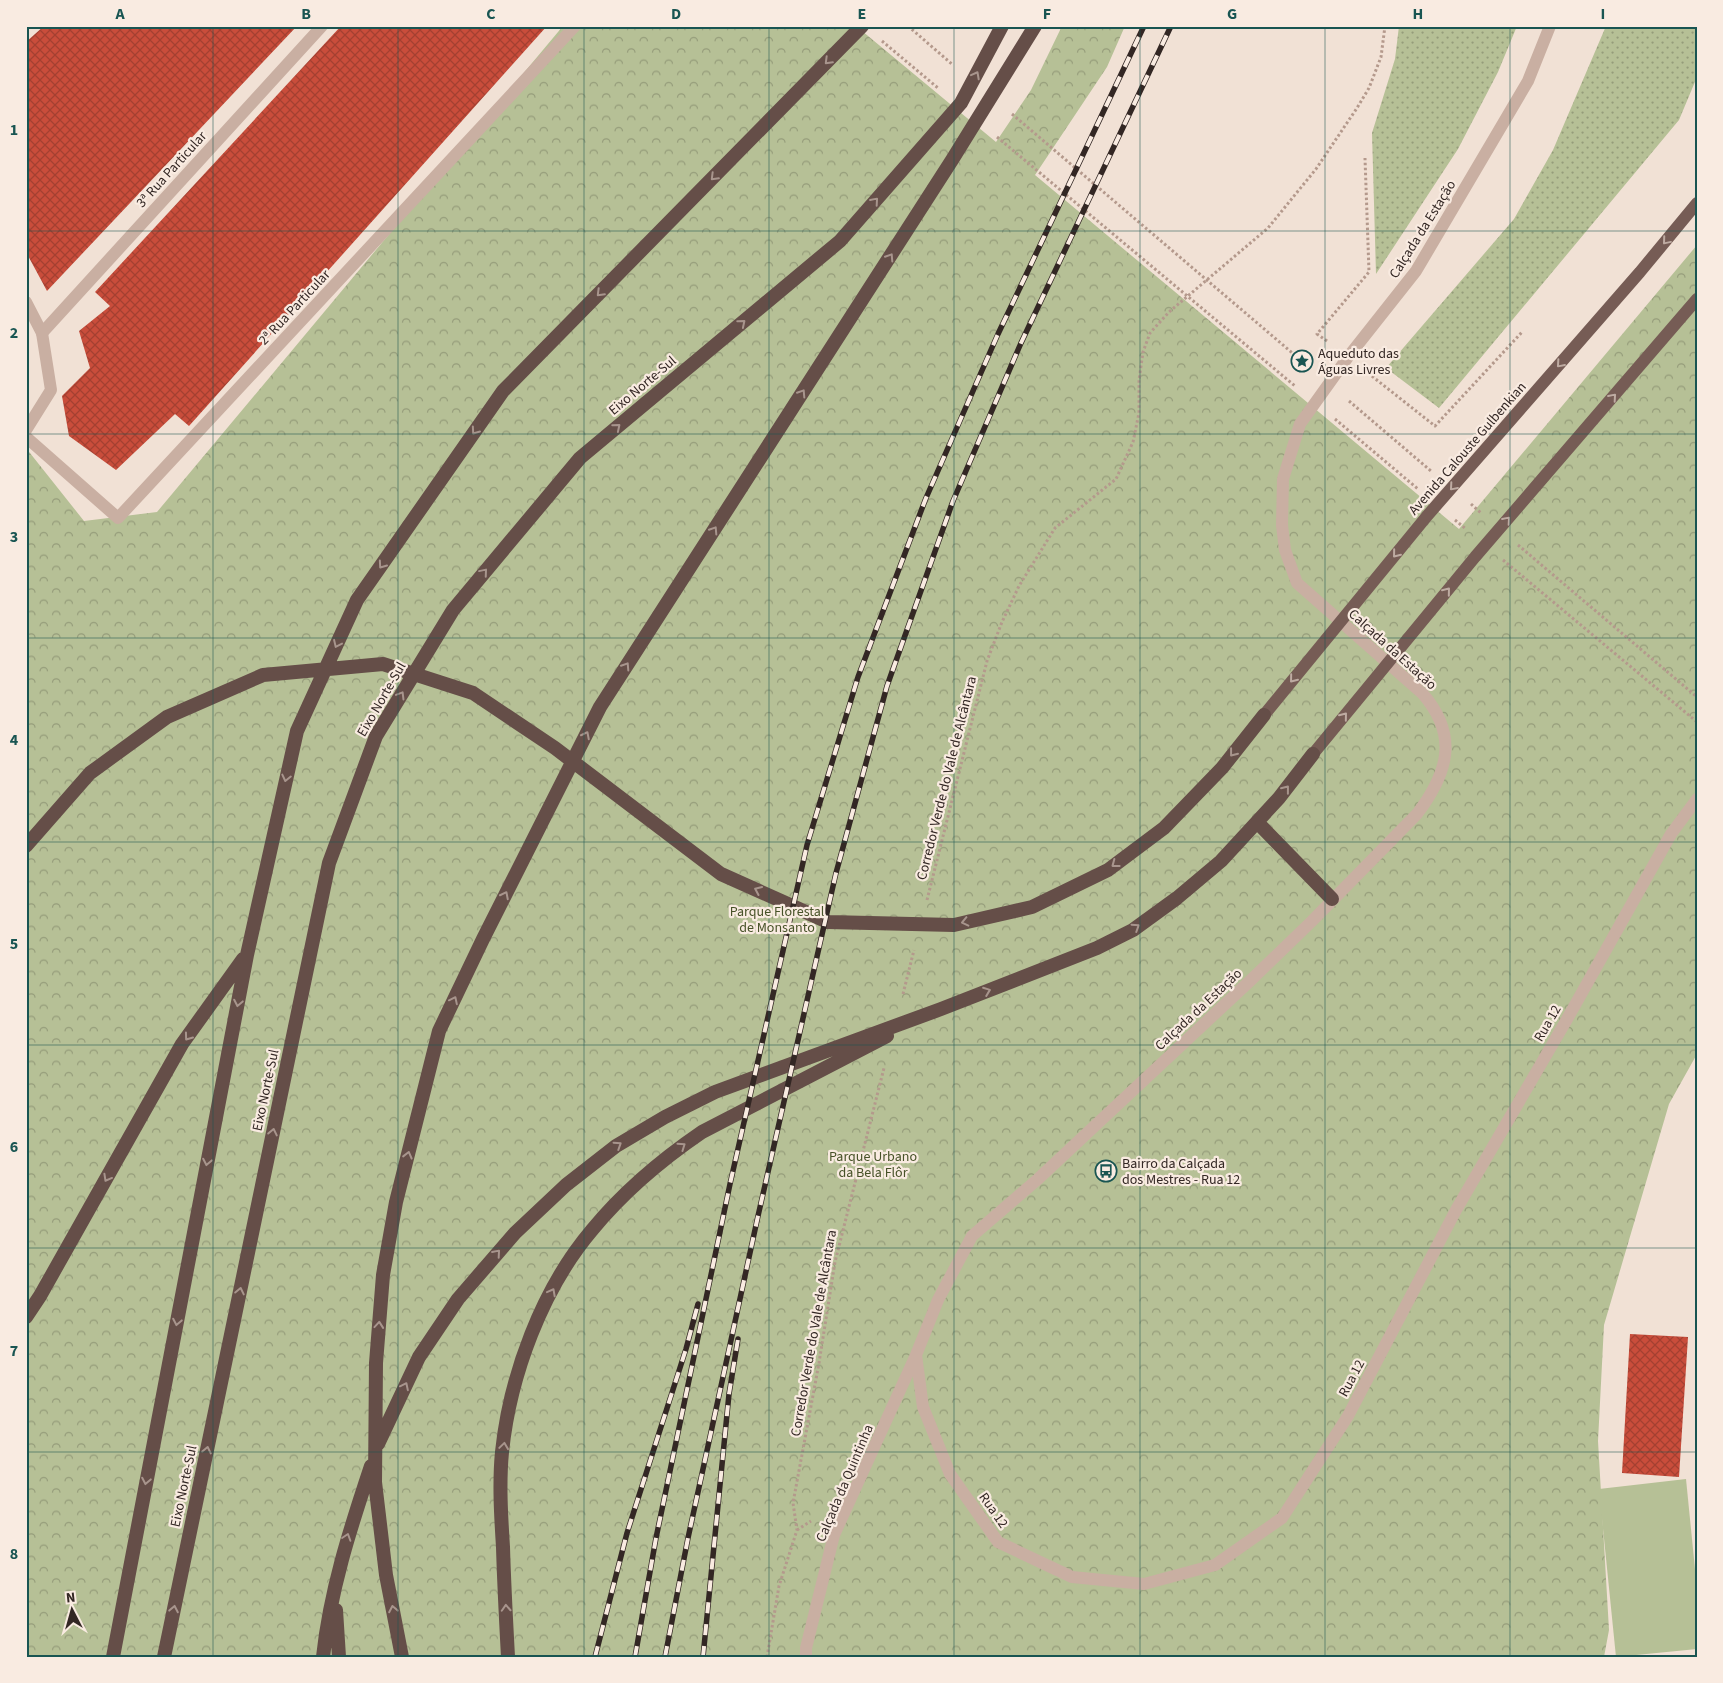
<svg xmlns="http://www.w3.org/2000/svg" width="1723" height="1683" font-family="'Source Sans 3',sans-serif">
<defs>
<pattern id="grass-dots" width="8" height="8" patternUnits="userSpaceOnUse" patternTransform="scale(1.25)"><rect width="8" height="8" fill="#b6c096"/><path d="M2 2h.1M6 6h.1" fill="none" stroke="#959c7a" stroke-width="1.8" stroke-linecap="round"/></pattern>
<pattern id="forest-crowns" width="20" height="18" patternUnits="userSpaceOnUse" patternTransform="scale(1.25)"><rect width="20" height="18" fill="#b6c096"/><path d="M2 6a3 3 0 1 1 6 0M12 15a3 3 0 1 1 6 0" fill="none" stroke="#959c7a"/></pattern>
<pattern id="building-cross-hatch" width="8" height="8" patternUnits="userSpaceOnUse" patternTransform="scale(1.25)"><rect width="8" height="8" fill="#c94d3b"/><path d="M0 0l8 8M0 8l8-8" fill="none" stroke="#a44031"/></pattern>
</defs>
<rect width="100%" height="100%" fill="#f1e1d5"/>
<!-- grass -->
<path fill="url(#grass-dots)" d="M 1399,26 L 1517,26 L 1498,72 L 1458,149 L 1376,274 L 1372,133 L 1395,59 Z
M 1606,26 L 1697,26 L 1697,77 L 1679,120 L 1439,408 L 1386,368 L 1514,219 L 1553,150 Z"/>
<!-- forest -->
<path fill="url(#forest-crowns)" d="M 563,26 L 856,26 L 996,142 L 1031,90 L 1062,26 L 1125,26 L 1107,67 L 1035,175 L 1459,529 L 1697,245 L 1697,1054 L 1669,1104 L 1604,1325 L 1598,1441 L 1609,1630 L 1604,1657 L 26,1657 L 26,448 L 84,521 L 157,512 Z"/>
<!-- pitch -->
<path fill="#b6c096" d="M 1686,1479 L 1697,1589 L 1697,1649 L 1616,1657 L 1599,1489 Z"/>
<!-- building -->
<path fill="url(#building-cross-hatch)" d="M 44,26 L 297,26 L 47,291 L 26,252 L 26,42 Z
M 341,26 L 547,26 L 189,426 L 175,414 L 116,470 L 69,436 L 62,396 L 90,368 L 79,331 L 110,306 L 95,292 Z
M 1630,1334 L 1688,1337 L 1679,1477 L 1622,1473 Z"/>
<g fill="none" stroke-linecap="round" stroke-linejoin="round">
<!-- path -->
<path stroke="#b4998c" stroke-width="3" stroke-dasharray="2.5 2.5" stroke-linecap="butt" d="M 908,26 L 953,65
M 882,41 L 938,88
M 1012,114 L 1310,368
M 997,137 L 1295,386
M 1327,341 L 1317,334 L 1369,272 L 1365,158
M 1368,373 L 1435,426 L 1523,331
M 1349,401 L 1431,471
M 1335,419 L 1418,489
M 1471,504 L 1481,513
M 1455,520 L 1466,529
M 1518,545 L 1697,697
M 1503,560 L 1697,722
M 927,900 L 987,661 L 1002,622 L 1019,586 L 1055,528 L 1116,479 L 1133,442 L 1139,413 L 1139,380 L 1143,352 L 1150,333 L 1169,312 L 1268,228 L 1316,169 L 1357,108 L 1369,88 L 1381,57 L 1385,26
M 903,994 L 914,950
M 797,1530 L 811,1521
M 767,1657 L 779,1586 L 797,1530 L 793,1503 L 819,1363 L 835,1262 L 884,1068"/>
<!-- minor -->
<path stroke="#c9afa2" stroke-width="12" d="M 42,333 L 322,26
M 26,437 L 118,518 L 575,26
M 916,1355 L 923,1407 L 950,1474 L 998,1542 L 1072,1577 L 1144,1584 L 1215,1565 L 1282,1518 L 1348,1416 L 1456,1210 L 1566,1021 L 1671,834 L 1697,799
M 806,1657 L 806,1648 L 834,1535 L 916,1355 L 938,1300 L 972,1236 L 1038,1179 L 1251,980 L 1312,921 L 1417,814 C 1448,773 1459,736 1423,694 L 1297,583 L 1285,550 L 1282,525 L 1283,479 L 1300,424 L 1348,357 L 1416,271 L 1528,81 L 1550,26"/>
<!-- tertiary -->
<path stroke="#c9afa2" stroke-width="12" d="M 26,302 L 42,333 L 51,390 L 26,430"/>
<!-- primary -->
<path stroke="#765c55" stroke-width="12" d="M 1264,715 L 1427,516 L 1640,272 L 1697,203
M 1313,754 L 1475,557 L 1697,299"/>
<!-- trunk -->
<path stroke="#654e48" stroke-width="14" d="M 1257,822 L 1332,899
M 26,846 L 90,773 L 167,717 L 263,675 L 383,664 L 473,693 L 555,748 L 721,874 L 828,922 L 954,925 L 1032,907 L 1108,870 L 1164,828 L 1222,768 L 1264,715
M 26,1317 L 40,1296 L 182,1044 L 243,959
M 378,1444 L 419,1357 L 458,1299 L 515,1233 L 566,1185 L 616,1146 L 665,1117 L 715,1092 L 941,1009 L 1097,948 L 1133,930 L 1177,898 L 1221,861 L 1279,798 L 1313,754
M 336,1610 L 339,1657
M 113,1657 L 247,955 L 297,731 L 357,600 L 503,391 L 862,26
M 164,1657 L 329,863 L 376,736 L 453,610 L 580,458 L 840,241 L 961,103 L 1002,26
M 323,1657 C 330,1591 350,1529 371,1466
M 402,1657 L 386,1575 L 375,1482 L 376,1363 L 383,1275 L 396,1202 L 439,1031 L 483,939 L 600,707 L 952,160 L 1035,26
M 508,1657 C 506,1620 504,1583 503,1547 C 501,1516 499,1483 502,1452 C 510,1375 542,1289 592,1230 C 624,1191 661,1160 702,1132 L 887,1036"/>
<!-- rail casing -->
<g stroke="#332724" stroke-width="5.5">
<path id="rail" d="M 595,1657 L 627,1533 L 686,1349 L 698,1304
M 635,1657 L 656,1538 L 730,1184 L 807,845 L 858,677 L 926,498 L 998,334 L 1144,26
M 665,1657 L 688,1538 L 758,1216 L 836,873 L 887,686 L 953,501 L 1021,343 L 1171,26
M 703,1657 L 729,1394 L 738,1339"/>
</g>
<!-- rail -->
<use href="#rail" stroke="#f9ebe1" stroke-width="4" stroke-dasharray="11" stroke-linecap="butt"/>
</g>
<!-- one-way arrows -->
<defs><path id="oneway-chevron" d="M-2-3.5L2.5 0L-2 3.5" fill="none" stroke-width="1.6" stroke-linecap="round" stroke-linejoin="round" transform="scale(1.25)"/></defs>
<g stroke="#a8958d">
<use href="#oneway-chevron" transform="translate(828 61) rotate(135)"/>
<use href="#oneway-chevron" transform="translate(976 75) rotate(-62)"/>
<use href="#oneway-chevron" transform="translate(714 177) rotate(135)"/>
<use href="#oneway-chevron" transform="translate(875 201) rotate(-49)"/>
<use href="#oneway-chevron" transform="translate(890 257) rotate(-57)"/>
<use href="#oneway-chevron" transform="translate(600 293) rotate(135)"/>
<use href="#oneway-chevron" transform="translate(742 323) rotate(-40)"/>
<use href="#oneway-chevron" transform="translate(802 393) rotate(-57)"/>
<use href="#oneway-chevron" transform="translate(617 427) rotate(-40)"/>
<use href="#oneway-chevron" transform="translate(475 431) rotate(125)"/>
<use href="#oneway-chevron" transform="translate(714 530) rotate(-57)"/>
<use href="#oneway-chevron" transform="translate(382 565) rotate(125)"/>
<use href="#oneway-chevron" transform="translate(484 572) rotate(-50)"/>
<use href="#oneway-chevron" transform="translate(337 644) rotate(115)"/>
<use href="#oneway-chevron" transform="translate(626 666) rotate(-57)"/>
<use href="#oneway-chevron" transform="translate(401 695) rotate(-59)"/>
<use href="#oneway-chevron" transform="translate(586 735) rotate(-63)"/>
<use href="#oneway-chevron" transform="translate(1233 753) rotate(128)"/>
<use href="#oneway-chevron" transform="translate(286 778) rotate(103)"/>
<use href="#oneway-chevron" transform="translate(1286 789) rotate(-52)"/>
<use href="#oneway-chevron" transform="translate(1115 864) rotate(143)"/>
<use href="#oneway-chevron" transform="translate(758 890) rotate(-156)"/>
<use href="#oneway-chevron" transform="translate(505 895) rotate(-63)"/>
<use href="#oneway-chevron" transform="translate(965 922) rotate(167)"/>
<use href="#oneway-chevron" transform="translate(1136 927) rotate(-33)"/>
<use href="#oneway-chevron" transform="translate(987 991) rotate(-21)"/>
<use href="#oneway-chevron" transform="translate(454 1000) rotate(-64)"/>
<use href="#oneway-chevron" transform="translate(238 1003) rotate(101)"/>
<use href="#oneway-chevron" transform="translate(188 1037) rotate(126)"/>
<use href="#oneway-chevron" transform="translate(273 1132) rotate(-78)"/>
<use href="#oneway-chevron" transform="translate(618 1145) rotate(-33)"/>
<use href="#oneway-chevron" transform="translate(682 1146) rotate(-35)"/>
<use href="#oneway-chevron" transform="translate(408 1155) rotate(-76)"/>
<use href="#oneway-chevron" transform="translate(207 1162) rotate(101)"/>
<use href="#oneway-chevron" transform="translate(107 1178) rotate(119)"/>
<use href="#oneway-chevron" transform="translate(497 1253) rotate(-49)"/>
<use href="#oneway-chevron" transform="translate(240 1291) rotate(-78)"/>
<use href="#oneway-chevron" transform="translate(552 1292) rotate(-62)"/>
<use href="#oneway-chevron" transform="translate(177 1322) rotate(101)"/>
<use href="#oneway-chevron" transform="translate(379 1325) rotate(-85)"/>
<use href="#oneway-chevron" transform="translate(405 1386) rotate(-64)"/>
<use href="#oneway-chevron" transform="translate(504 1446) rotate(-82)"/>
<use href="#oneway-chevron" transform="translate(207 1450) rotate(-78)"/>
<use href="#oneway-chevron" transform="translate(146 1481) rotate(101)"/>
<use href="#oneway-chevron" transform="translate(347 1537) rotate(-72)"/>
<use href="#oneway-chevron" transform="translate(506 1608) rotate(-93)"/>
<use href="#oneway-chevron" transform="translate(174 1609) rotate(-79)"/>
<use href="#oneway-chevron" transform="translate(393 1609) rotate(-101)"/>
</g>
<g stroke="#beaba2">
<use href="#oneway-chevron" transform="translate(1666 241) rotate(130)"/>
<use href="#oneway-chevron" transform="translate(1560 364) rotate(131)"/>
<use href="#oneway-chevron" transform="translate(1613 397) rotate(-49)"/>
<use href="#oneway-chevron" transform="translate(1453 487) rotate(131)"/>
<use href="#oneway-chevron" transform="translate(1507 520) rotate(-49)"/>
<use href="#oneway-chevron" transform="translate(1396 554) rotate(129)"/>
<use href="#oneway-chevron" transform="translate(1447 591) rotate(-51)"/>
<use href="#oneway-chevron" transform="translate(1293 679) rotate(129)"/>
<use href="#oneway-chevron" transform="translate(1344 716) rotate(-51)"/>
</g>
<!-- grid -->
<path fill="none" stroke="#195552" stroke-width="1" stroke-opacity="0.55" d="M 213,26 L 213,1657M 398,26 L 398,1657M 584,26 L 584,1657M 769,26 L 769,1657M 954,26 L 954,1657M 1140,26 L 1140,1657M 1325,26 L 1325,1657M 1510,26 L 1510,1657M 26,231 L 1697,231M 26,434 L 1697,434M 26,638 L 1697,638M 26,842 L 1697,842M 26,1045 L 1697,1045M 26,1248 L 1697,1248M 26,1452 L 1697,1452"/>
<!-- icons -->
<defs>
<g id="sight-ring" transform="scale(1.125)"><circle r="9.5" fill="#f9ebe1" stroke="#195552" stroke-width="1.5"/><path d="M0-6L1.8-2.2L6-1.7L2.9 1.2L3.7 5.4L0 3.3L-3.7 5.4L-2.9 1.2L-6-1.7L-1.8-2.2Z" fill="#195552"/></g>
<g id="bus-ring" transform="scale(1.125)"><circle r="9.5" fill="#f9ebe1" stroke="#195552" stroke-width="1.5"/><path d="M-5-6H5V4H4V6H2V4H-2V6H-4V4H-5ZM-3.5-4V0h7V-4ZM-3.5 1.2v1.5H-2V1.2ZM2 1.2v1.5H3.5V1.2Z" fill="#195552"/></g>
</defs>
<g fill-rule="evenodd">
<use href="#sight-ring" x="1302" y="361"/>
<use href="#bus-ring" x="1106" y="1171"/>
</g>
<g text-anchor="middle" stroke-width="4.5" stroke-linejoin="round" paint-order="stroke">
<!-- street labels -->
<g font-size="14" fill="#332724" stroke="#f9ebe1">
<text transform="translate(171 169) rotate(-48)" y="5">3ª Rua Particular</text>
<text transform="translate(1422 229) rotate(-58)" y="5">Calçada da Estação</text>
<text transform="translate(294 307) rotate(-47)" y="5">2ª Rua Particular</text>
<text transform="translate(642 385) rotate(-40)" y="5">Eixo Norte-Sul</text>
<text transform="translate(1467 448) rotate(-49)" y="5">Avenida Calouste Gulbenkian</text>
<text transform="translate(1393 649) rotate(42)" y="5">Calçada da Estação</text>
<text transform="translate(381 699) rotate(-60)" y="5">Eixo Norte-Sul</text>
<text transform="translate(946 778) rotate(-76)" y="5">Corredor Verde do Vale de Alcântara</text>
<text transform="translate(1198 1009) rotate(-43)" y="5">Calçada da Estação</text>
<text transform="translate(1547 1023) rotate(-60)" y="5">Rua 12</text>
<text transform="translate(265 1090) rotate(-78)" y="5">Eixo Norte-Sul</text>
<text transform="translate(813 1333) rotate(-80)" y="5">Corredor Verde do Vale de Alcântara</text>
<text transform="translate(1351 1378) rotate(-62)" y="5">Rua 12</text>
<text transform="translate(844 1483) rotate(-67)" y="5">Calçada da Quintinha</text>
<text transform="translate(183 1486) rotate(-78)" y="5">Eixo Norte-Sul</text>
<text transform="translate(994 1510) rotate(55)" y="5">Rua 12</text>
</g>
<!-- poi labels -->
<g font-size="14" fill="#332724" stroke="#f9ebe1" text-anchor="start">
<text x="1318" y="358">Aqueduto das<tspan x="1318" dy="16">Águas Livres</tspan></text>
<text x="1122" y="1168">Bairro da Calçada<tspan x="1122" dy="16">dos Mestres - Rua 12</tspan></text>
</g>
<!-- park labels -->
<g font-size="14" fill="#475228" stroke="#f9ebe1">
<text x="777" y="916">Parque Florestal<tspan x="777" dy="16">de Monsanto</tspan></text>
<text x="873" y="1161">Parque Urbano<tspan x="873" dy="16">da Bela Flôr</tspan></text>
</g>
</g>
<!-- border -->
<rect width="1723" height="1683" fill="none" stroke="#f9ebe1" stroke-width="55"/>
<!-- north arrow -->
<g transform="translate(72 1610) rotate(354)" stroke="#f9ebe1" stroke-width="4" paint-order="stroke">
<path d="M0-4L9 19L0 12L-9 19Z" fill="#332724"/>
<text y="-8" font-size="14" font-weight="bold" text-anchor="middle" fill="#332724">N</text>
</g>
<rect x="28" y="28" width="1668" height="1628" fill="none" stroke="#195552" stroke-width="2"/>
<g font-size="16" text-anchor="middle" font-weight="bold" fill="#195552">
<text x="120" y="19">A</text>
<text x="306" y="19">B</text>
<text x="491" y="19">C</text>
<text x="676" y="19">D</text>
<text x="862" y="19">E</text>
<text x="1047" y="19">F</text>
<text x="1232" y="19">G</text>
<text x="1418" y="19">H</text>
<text x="1603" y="19">I</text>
<text x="14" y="135">1</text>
<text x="14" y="338">2</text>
<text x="14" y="542">3</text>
<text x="14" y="745">4</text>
<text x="14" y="949">5</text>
<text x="14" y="1152">6</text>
<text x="14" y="1356">7</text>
<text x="14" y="1559">8</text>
</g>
</svg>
